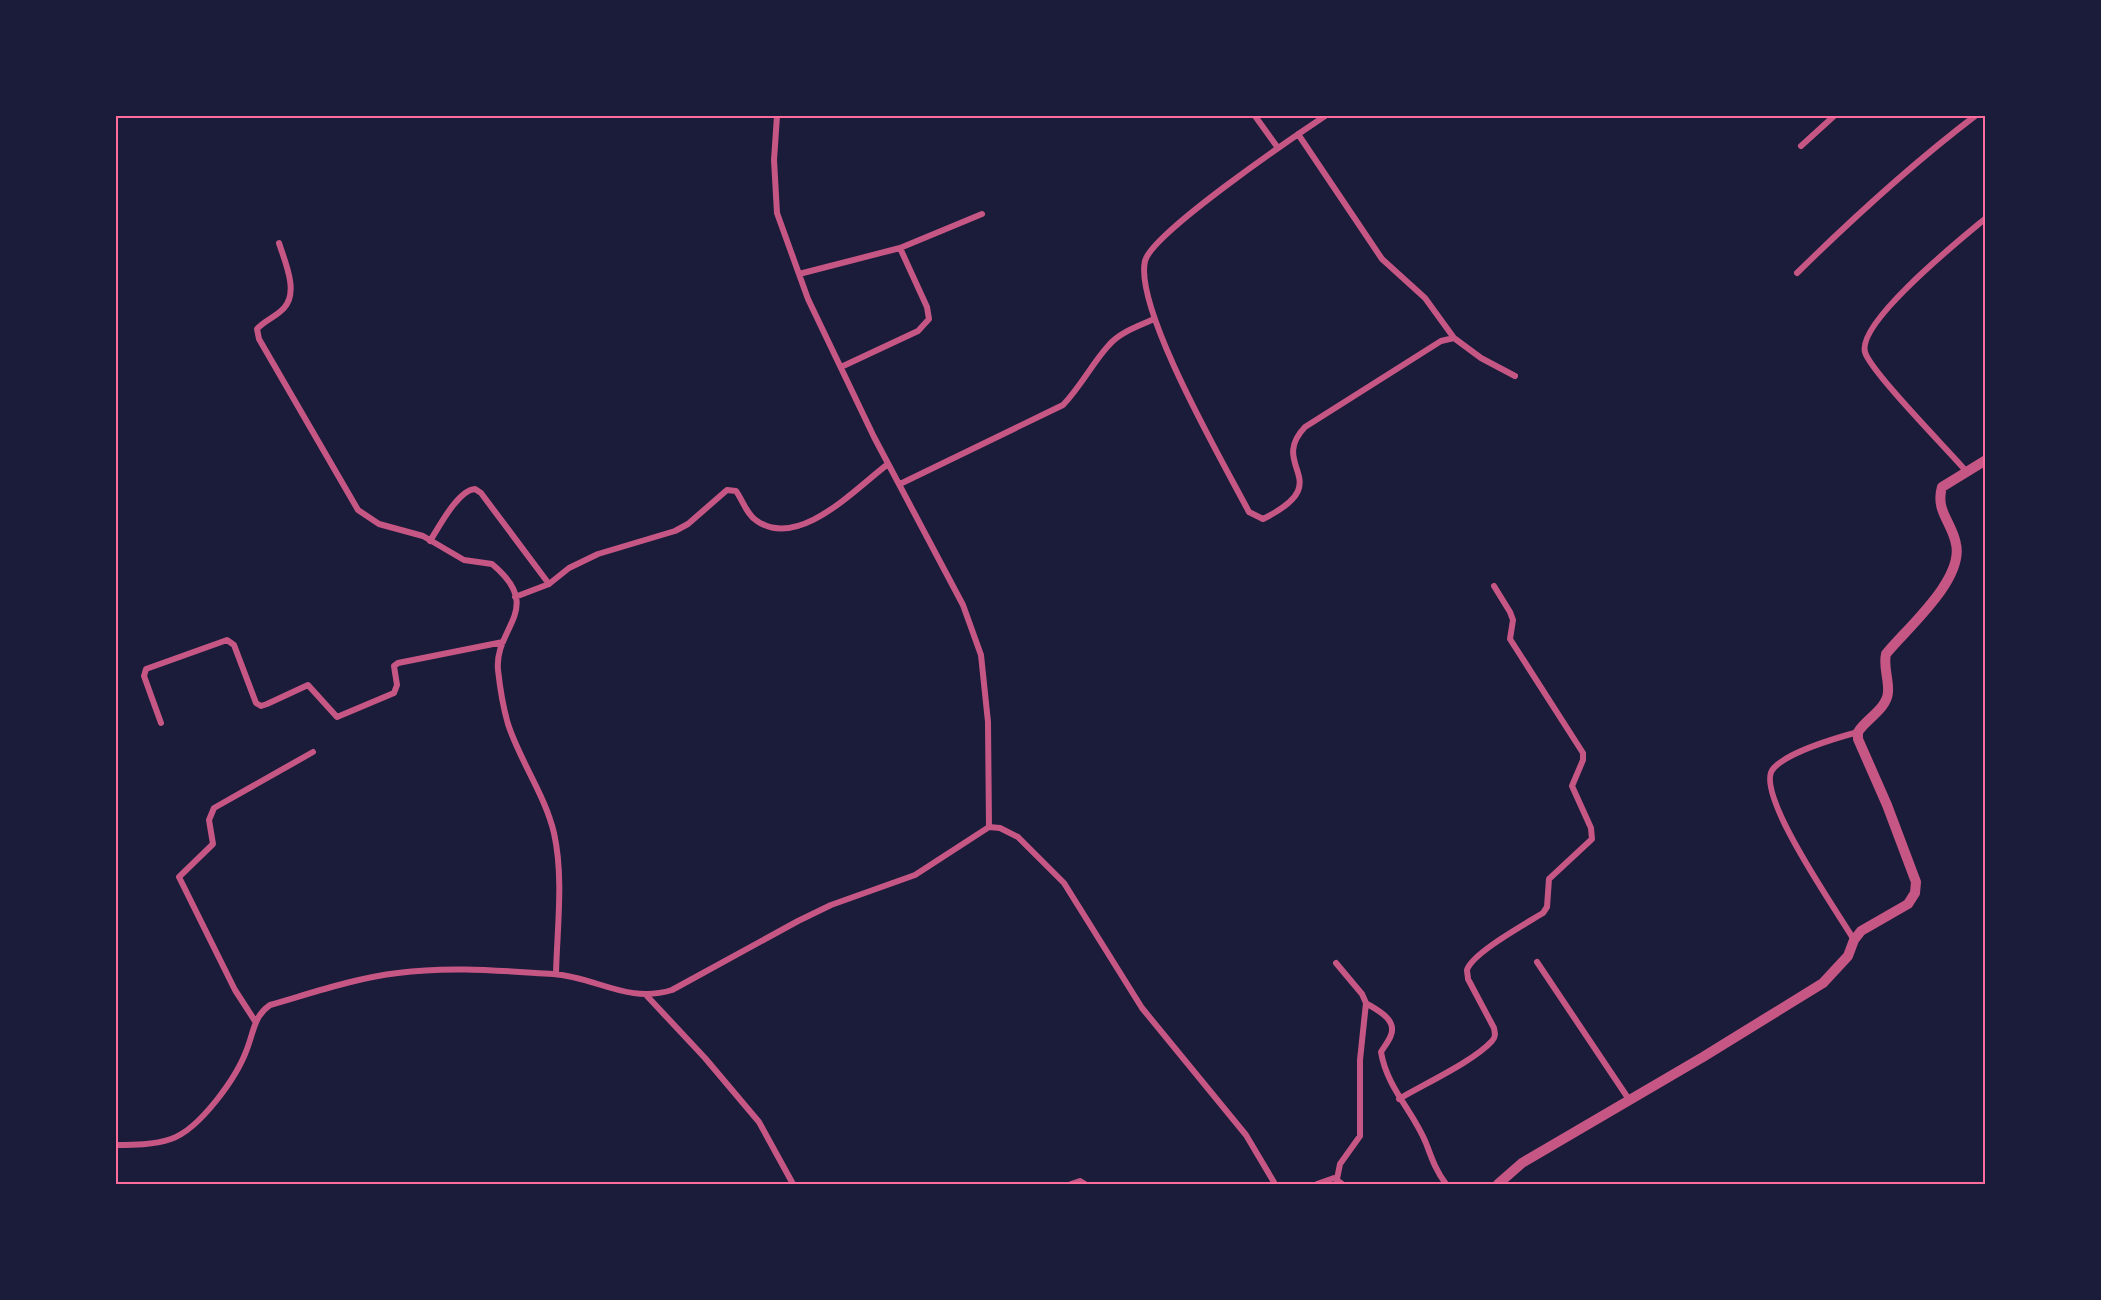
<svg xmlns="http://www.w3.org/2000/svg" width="2101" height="1300" font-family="'PT Sans Narrow',sans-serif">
<rect width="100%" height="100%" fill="#1b1b3a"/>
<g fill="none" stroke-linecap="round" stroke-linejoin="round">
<!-- minor -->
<path stroke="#c65784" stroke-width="6" d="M 777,116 L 774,160 L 777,213 L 808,299 L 874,437 L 963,605 L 981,655 L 988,722 L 989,827
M 1255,116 L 1278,148
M 1325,116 C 1295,136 1152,233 1145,261 C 1134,309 1224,464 1249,512 L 1263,519 C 1339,481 1267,467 1305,427 L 1441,341 L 1454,338 L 1481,358 L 1515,376
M 1298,134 L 1382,259 L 1425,298 L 1454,338
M 1801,146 L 1834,116
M 279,243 C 285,262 299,292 284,308 C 276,317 265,320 257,329 L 259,339 L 358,510 L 379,524 L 423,536 L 464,560 L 492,564 C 546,609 494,627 498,670 C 500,688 503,707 508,724 C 520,761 545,795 554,833 C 564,878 557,929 556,974
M 1797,273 C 1854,217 1912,164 1975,116
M 799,274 L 900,248 L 982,214
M 841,367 L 918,331 L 929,319 L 927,307 L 900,248
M 1966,471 C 1949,451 1870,371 1865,352 C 1857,322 1962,238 1986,218
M 900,484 L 1063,405 C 1082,385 1093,362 1109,345 C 1120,332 1139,326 1154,319
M 430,541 C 439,527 458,490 475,489 L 481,493 L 549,584
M 515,597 L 549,584 L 569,568 L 598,554 L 675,531 L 688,524 L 727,490 L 736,491 C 743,501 747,515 757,521 C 799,550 856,488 888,464
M 161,723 L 144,676 L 146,669 L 227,640 L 234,645 L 256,703 L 261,706 L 267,704 L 308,685 L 337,717 L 394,693 L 397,685 L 394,666 L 398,663 L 503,642
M 1854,940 C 1839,914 1753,792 1773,769 C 1787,752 1836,738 1858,732
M 1537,962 L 1630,1101
M 1336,963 L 1362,994 L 1366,1003 L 1360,1060 L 1360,1136 L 1340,1164 L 1337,1179
M 647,996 L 705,1058 L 759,1122 L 793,1184
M 1366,1003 C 1377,1010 1397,1019 1391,1035 C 1389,1041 1384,1047 1381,1052 C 1387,1088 1413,1111 1426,1143 C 1432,1159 1436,1171 1446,1184
M 255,1021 L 235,990 L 179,877 L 213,844 L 209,820 L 214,808 L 313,752
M 1399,1099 C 1424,1084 1474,1061 1492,1041 C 1496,1037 1495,1033 1494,1028 L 1468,979 C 1468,977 1467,972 1467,970 C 1472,953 1527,923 1543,913 L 1547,907 L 1549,879 L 1592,839 L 1591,828 L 1572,786 L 1583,760 L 1583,753 L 1510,639 L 1513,620 L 1510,612 L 1494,586
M 116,1145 C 134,1145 153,1145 171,1139 C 200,1129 237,1077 247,1049 C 254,1031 254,1016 270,1005 C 312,993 355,978 398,973 C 449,966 502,971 553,974 C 596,977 628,1004 672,990 L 798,921 L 831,905 L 915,875 L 989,827 L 1000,828 L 1018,837 L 1064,883 L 1142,1008 L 1246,1135 L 1275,1184
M 1071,1184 L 1080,1181 L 1085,1184
M 1317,1184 L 1334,1178 L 1342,1184"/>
<!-- tertiary -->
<path stroke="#c65784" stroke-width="10" d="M 1498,1184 L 1522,1163 L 1703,1057 L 1823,983 L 1848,956 L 1854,940 L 1861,931 L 1908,904 L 1915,893 L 1916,882 L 1887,805 L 1858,739 L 1858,732 C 1866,719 1887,709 1888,692 C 1889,679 1883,667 1886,654 C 1907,628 1964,580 1956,544 C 1952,522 1935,511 1942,487 L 1986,460"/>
</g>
<!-- border -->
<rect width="2101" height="1300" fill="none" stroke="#1b1b3a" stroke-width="234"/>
<rect x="117" y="117" width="1867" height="1066" fill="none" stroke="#ff6b9d" stroke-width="2"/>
</svg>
